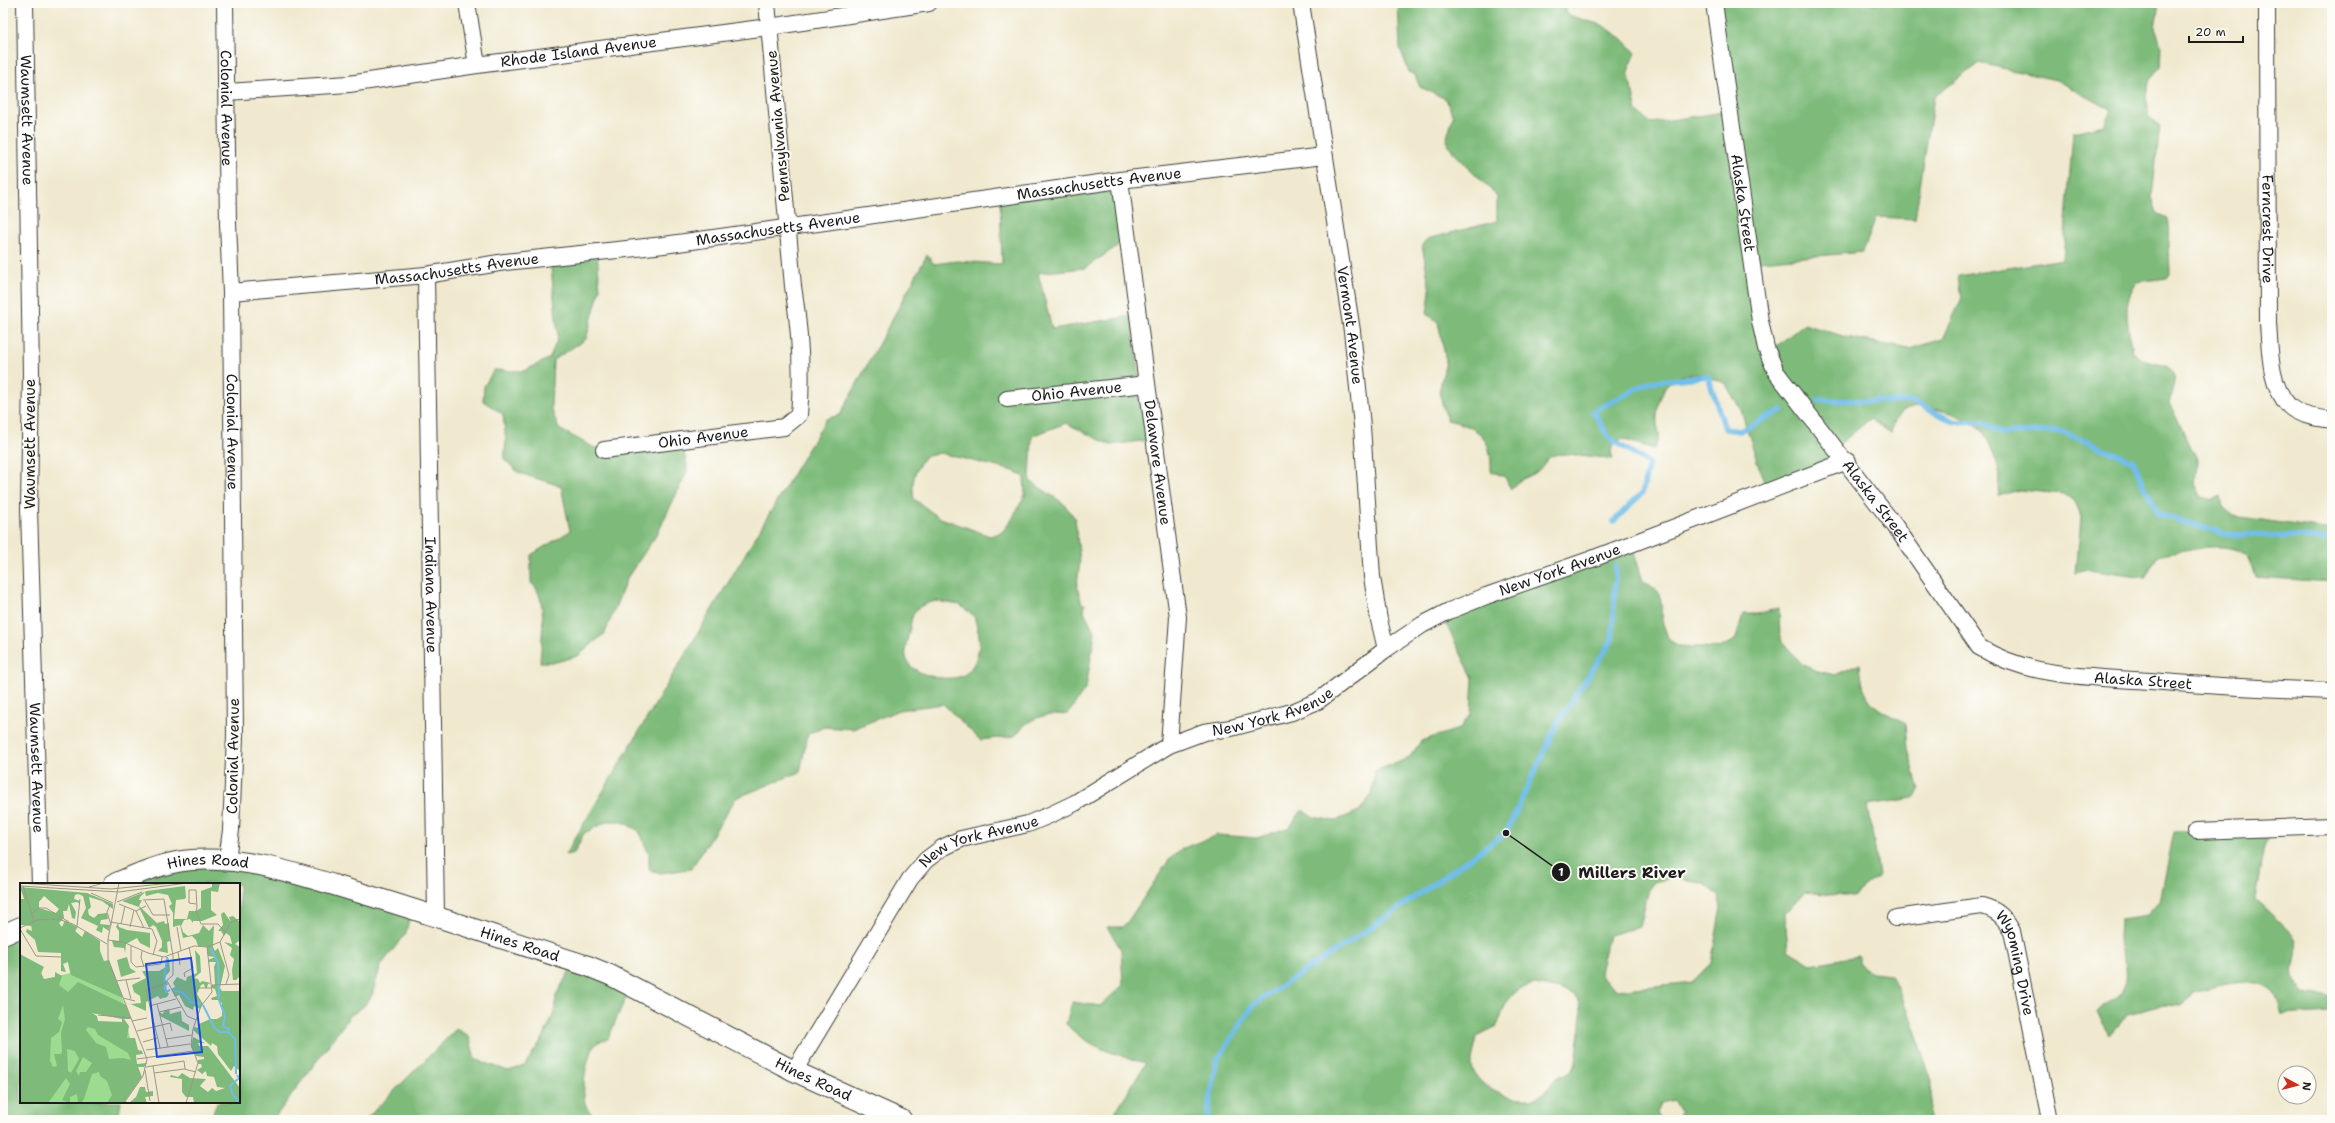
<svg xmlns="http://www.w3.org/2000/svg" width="2335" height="1123" font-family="'Shantell Sans',sans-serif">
<rect width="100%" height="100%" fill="#fdfcf7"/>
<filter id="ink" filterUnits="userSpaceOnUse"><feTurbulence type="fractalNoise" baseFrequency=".025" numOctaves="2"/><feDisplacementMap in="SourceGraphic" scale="8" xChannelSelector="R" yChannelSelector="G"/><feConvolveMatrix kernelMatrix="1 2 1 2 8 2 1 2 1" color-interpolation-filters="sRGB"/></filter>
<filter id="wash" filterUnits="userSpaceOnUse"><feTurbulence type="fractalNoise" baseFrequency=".012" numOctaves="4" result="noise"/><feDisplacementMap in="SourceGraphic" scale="16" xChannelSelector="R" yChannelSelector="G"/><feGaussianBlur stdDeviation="0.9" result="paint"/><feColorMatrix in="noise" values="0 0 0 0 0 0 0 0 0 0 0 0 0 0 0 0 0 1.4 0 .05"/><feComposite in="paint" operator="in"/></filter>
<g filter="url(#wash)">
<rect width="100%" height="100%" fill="#f0e9cf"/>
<!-- forest -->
<path fill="#7ebb7a" stroke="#4d6c4b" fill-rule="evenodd" d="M 1398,3 L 1564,3 L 1568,15 L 1602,25 L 1623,39 L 1636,53 L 1628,71 L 1637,112 L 1651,123 L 1723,112 L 1710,3 L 2159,3 L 2155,28 L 2161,45 L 2160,67 L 2150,79 L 2146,96 L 2150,118 L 2160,125 L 2152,197 L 2157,213 L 2168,218 L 2170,274 L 2167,278 L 2137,282 C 2120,303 2129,327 2133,352 L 2143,361 L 2168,366 L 2175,378 L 2169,403 L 2197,459 L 2195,484 L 2202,497 L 2213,500 L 2221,496 L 2223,508 L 2233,516 L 2332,530 L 2332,582 L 2255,577 C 2252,571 2251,562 2247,557 C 2233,537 2177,552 2157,555 L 2145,578 L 2088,570 L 2076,573 L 2081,517 L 2075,502 L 2064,494 L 2019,490 L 1998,496 C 1999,488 2001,479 1999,471 C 1998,463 1988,439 1983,432 C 1972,416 1918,400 1902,411 C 1896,415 1893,426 1891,433 L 1870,419 L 1835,448 L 1839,459 L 1765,486 L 1741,410 L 1725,383 C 1716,380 1701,373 1692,374 C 1668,375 1658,394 1657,417 C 1656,433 1664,432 1654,449 L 1622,439 L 1613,444 L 1611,452 L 1613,459 C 1601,458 1560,451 1552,456 C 1545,459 1542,469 1535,473 C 1523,480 1519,478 1511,490 L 1505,477 L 1491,471 C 1492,437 1479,427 1447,420 L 1439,392 L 1446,361 L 1438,322 L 1427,314 L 1430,291 L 1422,245 L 1427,239 L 1497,221 L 1497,196 L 1454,153 L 1446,141 L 1453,116 L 1446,99 L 1420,87 L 1415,75 L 1409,72 L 1400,48 ZM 1979,63 L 2056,80 L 2112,111 L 2104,125 L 2073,132 L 2063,259 L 1958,276 L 1961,300 L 1943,339 L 1909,349 L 1846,337 L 1804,324 L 1768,353 L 1748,262 L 1863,252 L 1876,217 L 1915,219 L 1934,97 Z
M 1113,185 L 1122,240 L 1116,247 L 1085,268 L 1038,273 L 1052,329 L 1131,316 L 1149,440 L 1110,445 L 1066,423 L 1032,436 L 1030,481 L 1063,503 L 1075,518 L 1080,561 L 1077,585 L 1082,604 L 1085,604 L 1084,611 L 1095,633 L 1086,688 L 1068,714 C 1043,715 1031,715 1015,736 L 980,740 L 943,704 L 899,710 L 853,729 L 824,727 L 808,734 L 800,772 L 736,798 L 691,869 L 660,873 L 649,870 L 649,854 L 639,831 L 621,821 L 608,821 L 584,833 L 574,853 L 565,855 L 826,419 L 840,415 L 927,255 L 934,264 L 957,261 L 1002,264 L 1000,198 ZM 940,453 L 1014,471 L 1024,477 L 1025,495 L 1011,521 L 1002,532 L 990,536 L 938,517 L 914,499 C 911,482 914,472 924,457 ZM 936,601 L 960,605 L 974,616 C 976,625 981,637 979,646 C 978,656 973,670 964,675 C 949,683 908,676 906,656 C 904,648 908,637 910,629 C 912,609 917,606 936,601 Z
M 597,251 L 600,289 L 586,339 L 553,360 L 551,408 L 559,429 L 595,448 L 680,437 L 687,464 L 687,472 L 657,534 L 627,578 L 605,633 L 578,656 L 556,662 L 540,662 C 541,642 549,596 531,583 L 531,555 L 570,531 L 561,486 L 519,473 L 504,459 L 506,442 L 503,414 L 483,401 L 484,386 L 494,370 L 524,371 L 550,358 L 558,337 L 550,258 Z
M 1630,540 L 1643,581 L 1660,593 L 1663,624 L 1669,640 L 1679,646 L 1720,648 L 1736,639 L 1743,614 L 1758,614 L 1779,608 L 1780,639 L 1803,665 L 1817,671 L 1835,675 L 1860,664 C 1863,704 1873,707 1906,723 L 1908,748 L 1919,790 L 1914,798 L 1868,805 L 1879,875 L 1853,897 L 1805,892 L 1785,914 L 1788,950 L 1811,964 L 1858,956 L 1858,963 L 1872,973 L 1891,975 L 1907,1007 L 1932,1082 L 1929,1120 L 1677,1120 L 1681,1112 L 1674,1100 L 1661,1103 L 1657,1113 L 1661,1120 L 1110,1120 L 1146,1063 C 1116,1055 1088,1047 1066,1024 L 1072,1002 L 1100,1006 L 1123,985 L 1121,949 L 1107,927 L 1122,927 L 1126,924 L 1169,860 L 1181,849 L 1218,835 L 1257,838 L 1290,827 L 1302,810 L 1313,817 L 1335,821 L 1359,811 L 1371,796 L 1375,771 L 1409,758 L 1421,741 L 1459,729 L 1471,714 L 1473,678 L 1443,618 ZM 1670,878 L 1703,883 L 1718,896 L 1721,907 L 1711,963 L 1692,982 L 1617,990 L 1604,979 L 1600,972 L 1609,935 L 1640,927 L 1649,889 L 1654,882 ZM 1534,984 C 1570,991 1587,989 1580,1032 C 1578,1042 1578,1055 1575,1065 C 1570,1075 1563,1073 1556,1079 C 1550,1083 1546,1093 1540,1096 C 1520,1106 1476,1090 1472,1066 C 1471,1058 1476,1045 1477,1036 L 1497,1026 L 1506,1003 L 1518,989 Z
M 2256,829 L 2269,836 L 2262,857 L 2255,899 C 2261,905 2293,934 2295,938 C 2302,960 2283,968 2303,993 L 2332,997 L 2332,1012 L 2282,1015 C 2280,1009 2278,997 2274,992 C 2255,973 2215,987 2193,992 L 2182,1006 L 2162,1005 L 2128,1014 L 2110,1035 L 2097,1013 C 2102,1003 2116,1002 2122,991 C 2131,973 2124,963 2120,947 C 2118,938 2120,927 2120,919 L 2148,915 L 2160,902 L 2174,831 Z
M 220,861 L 411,909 L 406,933 L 381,965 L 372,995 L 364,1006 L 350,1016 L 273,1120 L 211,1120 L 217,1102 L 239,1102 L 239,884 L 109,884 Z
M 21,921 L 21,1102 L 121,1102 L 118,1120 L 3,1120 L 3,929 Z
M 573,965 L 629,990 L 608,1039 C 605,1040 599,1041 597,1043 C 586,1053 578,1100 589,1111 C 594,1117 602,1118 609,1120 L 365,1120 L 456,1029 L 469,1036 L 475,1059 L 508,1071 L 524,1066 L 543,1038 L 554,1013 L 556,995 Z"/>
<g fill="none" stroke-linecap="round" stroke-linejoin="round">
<!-- stream -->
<path stroke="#70bdea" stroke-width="5.5" d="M 1818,400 L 1913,402 L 1955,422 L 1982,421 L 2004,434 L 2061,431 L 2133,461 L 2158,514 L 2224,534 L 2332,539
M 1614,521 L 1642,493 L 1649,463 L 1609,438 L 1593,411 L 1650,382 L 1708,376 L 1725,429 L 1740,431 L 1782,410
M 1207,1120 L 1216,1062 L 1254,1004 L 1375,925 L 1506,833 L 1557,724 L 1612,640 L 1616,566"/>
</g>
</g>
<g filter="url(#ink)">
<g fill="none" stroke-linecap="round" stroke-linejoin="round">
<!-- minor casing -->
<g stroke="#3c3b37" stroke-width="18">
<g id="minor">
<path id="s1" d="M 25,3 L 31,373 L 29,509 L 40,884"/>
<path id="s2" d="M 225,3 L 228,224 L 231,292 L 235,736 L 231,830 L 227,860"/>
<path d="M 467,3 L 477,65"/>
<path id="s3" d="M 1301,3 L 1352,331 L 1362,426 L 1372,577 L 1379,620 L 1386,649"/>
<path id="s4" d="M 1714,3 L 1760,321 L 1766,348 L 1776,372 L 1895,526 L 1979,647 C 2030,678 2093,677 2150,681 C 2211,686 2271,689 2332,691"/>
<path id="s5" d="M 2267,3 L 2268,323 C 2270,349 2269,385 2289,406 C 2299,416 2318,418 2332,420"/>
<path id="s6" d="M 227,92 L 349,84 L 477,65 L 769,27 L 929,3"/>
<path id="s7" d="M 1120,180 L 1178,617 L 1169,745"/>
<path id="s8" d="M 426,275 L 436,915"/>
<path id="s9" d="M 231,292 L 426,275 L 505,262 L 664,245 L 1120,180 L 1324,156"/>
<path id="s10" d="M 1007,399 L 1147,384"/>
<path id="s11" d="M 604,450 L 784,427 L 799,415 C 803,371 800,330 793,286 L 767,3"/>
<path d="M 2196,831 L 2332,826"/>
<path id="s12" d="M 1896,918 L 1982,906 C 1998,910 2004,917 2012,931 L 2050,1120"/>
<path id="s13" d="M 794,1071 L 910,879 L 926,860 L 942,848 L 961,839 L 1028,824 L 1052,814 L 1075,803 L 1169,745 L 1204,732 L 1231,728 L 1292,712 L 1318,701 L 1386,649 L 1422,625 L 1449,611 L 1486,596 L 1592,559 L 1847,461"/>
</g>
</g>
<!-- tertiary casing -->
<g stroke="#3c3b37" stroke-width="22">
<g id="tertiary">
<path id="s14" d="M 114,884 C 139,873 164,862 192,860 C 248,856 304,876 357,892 C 435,915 511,942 588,966 L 610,975 L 794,1071 L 902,1120"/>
<path d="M 3,935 L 21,927"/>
</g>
</g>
<!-- minor -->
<use href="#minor" stroke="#fff" stroke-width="16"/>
<!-- tertiary -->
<use href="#tertiary" stroke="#fff" stroke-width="20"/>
</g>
</g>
<g text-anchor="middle" stroke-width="4" stroke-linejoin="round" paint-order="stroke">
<!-- street labels -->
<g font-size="15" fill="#1c1c1c" stroke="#fdfcf7">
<text dy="5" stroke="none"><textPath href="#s6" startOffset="354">Rhode Island Avenue</textPath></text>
<text dy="5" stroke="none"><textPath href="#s2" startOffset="105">Colonial Avenue</textPath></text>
<text dy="5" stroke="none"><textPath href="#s1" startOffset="117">Waumsett Avenue</textPath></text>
<text transform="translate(778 126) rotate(-95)" y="5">Pennsylvania Avenue</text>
<text dy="5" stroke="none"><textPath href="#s9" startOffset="875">Massachusetts Avenue</textPath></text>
<text dy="5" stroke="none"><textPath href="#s4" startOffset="202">Alaska Street</textPath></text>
<text dy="5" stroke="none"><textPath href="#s9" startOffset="551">Massachusetts Avenue</textPath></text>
<text dy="5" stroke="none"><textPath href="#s5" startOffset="226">Ferncrest Drive</textPath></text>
<text dy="5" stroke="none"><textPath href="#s9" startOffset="227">Massachusetts Avenue</textPath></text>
<text dy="5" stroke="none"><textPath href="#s3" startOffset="326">Vermont Avenue</textPath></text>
<text dy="5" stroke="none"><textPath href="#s10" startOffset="70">Ohio Avenue</textPath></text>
<text dy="5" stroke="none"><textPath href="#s2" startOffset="429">Colonial Avenue</textPath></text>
<text dy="5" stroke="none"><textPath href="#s11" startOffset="100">Ohio Avenue</textPath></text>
<text transform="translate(30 444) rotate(-90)" y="5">Waumsett Avenue</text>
<text dy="5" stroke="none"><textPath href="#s7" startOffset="285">Delaware Avenue</textPath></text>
<text dy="5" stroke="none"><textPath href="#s4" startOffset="538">Alaska Street</textPath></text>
<text dy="5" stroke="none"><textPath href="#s13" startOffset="954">New York Avenue</textPath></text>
<text dy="5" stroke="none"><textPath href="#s8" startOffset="320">Indiana Avenue</textPath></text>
<text dy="5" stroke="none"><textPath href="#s4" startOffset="886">Alaska Street</textPath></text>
<text dy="5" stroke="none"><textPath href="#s13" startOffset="630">New York Avenue</textPath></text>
<text transform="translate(233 756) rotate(-89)" y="5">Colonial Avenue</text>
<text dy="5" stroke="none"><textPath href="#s1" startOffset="765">Waumsett Avenue</textPath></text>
<text dy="5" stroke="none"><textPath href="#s13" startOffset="306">New York Avenue</textPath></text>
<text dy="5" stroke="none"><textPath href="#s14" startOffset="98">Hines Road</textPath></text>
<text dy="5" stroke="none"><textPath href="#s14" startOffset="422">Hines Road</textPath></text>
<text dy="5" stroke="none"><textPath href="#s12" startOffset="159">Wyoming Drive</textPath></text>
<text dy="5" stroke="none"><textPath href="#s14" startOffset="746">Hines Road</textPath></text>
</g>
</g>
<!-- overview -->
<g transform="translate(20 883)">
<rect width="220" height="220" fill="#f0e9cf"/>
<path d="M 44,38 L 58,44 L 55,49 L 59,52 L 57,56 L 82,78 L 88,78 L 109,133 L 70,130 L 74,139 L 106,139 L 120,193 L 103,220 L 0,220 L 0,74 L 20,82 L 23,97 L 50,90 L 46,69 L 19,69 L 10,42 L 31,54 L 41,50 Z" fill="#9ddb90"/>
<path d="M 192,0 L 200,0 L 198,9 L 191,8 L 191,27 L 197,32 L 182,38 L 173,38 L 173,40 L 170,36 L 164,37 L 161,43 L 163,49 L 168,53 L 179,50 L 183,42 L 189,48 L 194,42 L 193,64 L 195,68 L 198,65 L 205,83 L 200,105 L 202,108 L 220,108 L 220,188 L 214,183 L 211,188 L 198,171 L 197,163 L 192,160 L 191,163 L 173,147 L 174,144 L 179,145 L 179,141 L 190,136 L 197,136 L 202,133 L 202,120 L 198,117 L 192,117 L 191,115 L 197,113 L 195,106 L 192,105 L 192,102 L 195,102 L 194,84 L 196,79 L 189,79 L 188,77 L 195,74 L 188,73 L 187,64 L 178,63 L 176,57 L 172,53 L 163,55 L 160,42 L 153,44 L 153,30 L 149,23 L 152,21 L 148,12 L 138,10 L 126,13 L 125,9 L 120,14 L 119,17 L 122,17 L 119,23 L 137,40 L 144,38 L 145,41 L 149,40 L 150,58 L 147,59 L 148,70 L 138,68 L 142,64 L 142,58 L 136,44 L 133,42 L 129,45 L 119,24 L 102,18 L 127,8 L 165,3 L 166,14 L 165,16 L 156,17 L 154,36 L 167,36 L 169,28 L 176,28 L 181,25 L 181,8 L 192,4 ZM 0,4 L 67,10 L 93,21 L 93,26 L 82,18 L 69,14 L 71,24 L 68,27 L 69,32 L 74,35 L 78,31 L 87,30 L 88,36 L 81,37 L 80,41 L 90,42 L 89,48 L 83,44 L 82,50 L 76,47 L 78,43 L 61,35 L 66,25 L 63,13 L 58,11 L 55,12 L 54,16 L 60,18 L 60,21 L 57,19 L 51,20 L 56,29 L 55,36 L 52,35 L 49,21 L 47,28 L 43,28 L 44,35 L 39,40 L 42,44 L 45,38 L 57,44 L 55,48 L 62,54 L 65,48 L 80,58 L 80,68 L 84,78 L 89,77 L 103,115 L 51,92 L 48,79 L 43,81 L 46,89 L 41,88 L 41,70 L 18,69 L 15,57 L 6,49 L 7,46 L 12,48 L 12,43 L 1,42 L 0,16 L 4,16 ZM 24,13 L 39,26 L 36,30 L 19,25 L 19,19 ZM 204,29 L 211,39 L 209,34 L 213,33 L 220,39 L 220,57 L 215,61 L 220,64 L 220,93 L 216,97 L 213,97 L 212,87 L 214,76 L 210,72 L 212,65 L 204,59 L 212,61 L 210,53 L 206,50 L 204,53 L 201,48 L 198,48 L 203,42 L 201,31 ZM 98,40 L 99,44 L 107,47 L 130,50 L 130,65 L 120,60 L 117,55 L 106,61 L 105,70 L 104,65 L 94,64 L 92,58 L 99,58 L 99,48 L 96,44 ZM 175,67 L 180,73 L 181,89 L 174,95 L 178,96 L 180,100 L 182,98 L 191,100 L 188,101 L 187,105 L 185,105 L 184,101 L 181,102 L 177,111 L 183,121 L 180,126 L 174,123 L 173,127 L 165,123 L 159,112 L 155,114 L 151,106 L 155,104 L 153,100 L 157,94 L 166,98 L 167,94 L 177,90 ZM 0,71 L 24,84 L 21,90 L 24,96 L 35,94 L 35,89 L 42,93 L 39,102 L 48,109 L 58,99 L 106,122 L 111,136 L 104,136 L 109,143 L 107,155 L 115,155 L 118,167 L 122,168 L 123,171 L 116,172 L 117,181 L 127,180 L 124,184 L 118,184 L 122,194 L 105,218 L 108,220 L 87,220 L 92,212 L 87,198 L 80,193 L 79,189 L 72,191 L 64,216 L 61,220 L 58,220 L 57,211 L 50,214 L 50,220 L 42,217 L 50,201 L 46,195 L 28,220 L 0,220 ZM 43,122 L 45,136 L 41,150 L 42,168 L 41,171 L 34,171 L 37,183 L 33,184 L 30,178 L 31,155 L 39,149 L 42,139 L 38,136 ZM 72,130 L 102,136 L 102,139 L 78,138 L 77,133 ZM 68,144 L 75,146 L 78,152 L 108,170 L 111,177 L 103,175 L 89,176 L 86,164 L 76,160 L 66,147 ZM 47,166 L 55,168 L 59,176 L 51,190 L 48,188 ZM 63,174 L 72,180 L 66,189 L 60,189 L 59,193 L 56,188 ZM 146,73 L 149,76 L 150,88 L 144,95 L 148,101 L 144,105 L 149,111 L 147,114 L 140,116 L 138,113 L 126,119 L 126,128 L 104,118 L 111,121 L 121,120 L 120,113 L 114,109 L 112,102 L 126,95 L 122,88 L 139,88 L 146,84 ZM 107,74 L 110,85 L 116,89 L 101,94 L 97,77 ZM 149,126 L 150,131 L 161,128 L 162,138 L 169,142 L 169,148 L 140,133 L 139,129 L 143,131 L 144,128 ZM 173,154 L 185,160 L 178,160 L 179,163 L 188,163 L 192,168 L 220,205 L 220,220 L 174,220 L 173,214 L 166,214 L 162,209 L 162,196 L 150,194 L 151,192 L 158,194 L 162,190 L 170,195 L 186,196 L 180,203 L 188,209 L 192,205 L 196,208 L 205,205 L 197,204 L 194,194 L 187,193 L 186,188 L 182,191 L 185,193 L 177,187 L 182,184 L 181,181 L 178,181 L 178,177 L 184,176 L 184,174 L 176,173 L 171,163 ZM 120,204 L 125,204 L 126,209 L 133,208 L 133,213 L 125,214 L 127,220 L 109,220 L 116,214 Z" fill="#7ebb7a" fill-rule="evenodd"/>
<path fill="none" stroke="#70bdea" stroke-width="2" d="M 190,65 L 198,79 L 199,116M 144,100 L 147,74M 145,101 L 146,109 L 150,107M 153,107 L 163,110 L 171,119 L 181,121M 199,117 L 205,133 L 203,143 L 209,146 L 208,149M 183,122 L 194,144 L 199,149 L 208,149 L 215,156 L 216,191M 217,192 L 219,195 L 210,203 L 213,212 L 220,220"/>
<path fill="none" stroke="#9b9787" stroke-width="1" d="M 0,0 L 91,6 L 152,0M 99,0 L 88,56 L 88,76 L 127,176 L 123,193 L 104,220M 0,3 L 99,9 L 167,0M 3,3 L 14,38M 69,4 L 84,0M 71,10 L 93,20M 123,17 L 144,16 L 153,73 L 153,92 L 142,102 L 126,107 L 140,165M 125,18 L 133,32 L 150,32M 97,19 L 122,9M 99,21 L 116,28 L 126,23M 176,21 L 169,20 L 169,7 L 176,7 L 177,25 L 176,28 L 181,41 L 198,41 L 206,50M 90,22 L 87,29 L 91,42M 116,28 L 124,45M 12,31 L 18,25 L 26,25 L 49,39M 91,39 L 132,46 L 137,58 L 133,72M 101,41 L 105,23M 57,43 L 60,16M 110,44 L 114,27M 157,44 L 161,68M 0,45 L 17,37 L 38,36 L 53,41 L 87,61M 0,46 L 16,73 L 41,74M 88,57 L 103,59 L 128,70 L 144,74 L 174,63 L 187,64 L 200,59 L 211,39 L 220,36M 200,59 L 209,92 L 206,101M 111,63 L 111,79 L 116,84 L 141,81 L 142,74M 122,68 L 121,74 L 124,84M 158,69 L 160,82M 165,94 L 164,90 L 173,85 L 169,64M 106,97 L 111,116M 96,98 L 120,95M 147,98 L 167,133 L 176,137M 192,102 L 220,101M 177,105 L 192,105M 103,115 L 115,118M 137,121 L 148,164M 129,123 L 156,116M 139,129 L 161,124M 78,132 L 111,135M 112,138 L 127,135M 117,148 L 150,140 L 152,148M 146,156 L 172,152M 123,159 L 137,155M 126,167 L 170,161M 117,176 L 173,168M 133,183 L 139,220M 126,184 L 164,178 L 165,186M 125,187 L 130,218M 134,190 L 164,186 L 176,189M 166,220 L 178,180 L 171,162 L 173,146 L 181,123 L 192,109 L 187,64"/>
<path fill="#1d4ed8" fill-opacity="0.15" stroke="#1d4ed8" stroke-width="2" d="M 171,75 L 182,169 L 137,174 L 126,81 Z"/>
<rect width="220" height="220" fill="none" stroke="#1c1c1c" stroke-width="2"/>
</g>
<!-- callouts -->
<path fill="none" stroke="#1c1c1c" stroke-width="1.5" d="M1506 833L1561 872"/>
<g fill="#1c1c1c" stroke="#fdfcf7" stroke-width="1.5">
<circle cx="1506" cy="833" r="4"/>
<circle cx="1561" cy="872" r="10"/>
</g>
<g font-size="12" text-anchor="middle" font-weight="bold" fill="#fff">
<text x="1561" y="876">1</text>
</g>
<g font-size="16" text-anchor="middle" font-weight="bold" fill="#1c1c1c" stroke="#fdfcf7" stroke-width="4" stroke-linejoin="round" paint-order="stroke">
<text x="1632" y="878">Millers River</text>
</g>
<!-- margin -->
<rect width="2335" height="1123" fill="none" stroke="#fdfcf7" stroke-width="16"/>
<!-- north arrow -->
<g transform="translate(2297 1085) rotate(97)"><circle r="19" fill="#fdfcf7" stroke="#a3a29f"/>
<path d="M0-3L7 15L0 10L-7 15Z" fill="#c8321e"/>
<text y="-6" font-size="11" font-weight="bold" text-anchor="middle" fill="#1c1c1c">N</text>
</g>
<!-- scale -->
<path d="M2189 36v6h54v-6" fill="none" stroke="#1c1c1c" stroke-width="2"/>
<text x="2195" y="36" font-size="12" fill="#1c1c1c" stroke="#fdfcf7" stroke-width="3" paint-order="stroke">20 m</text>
</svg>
